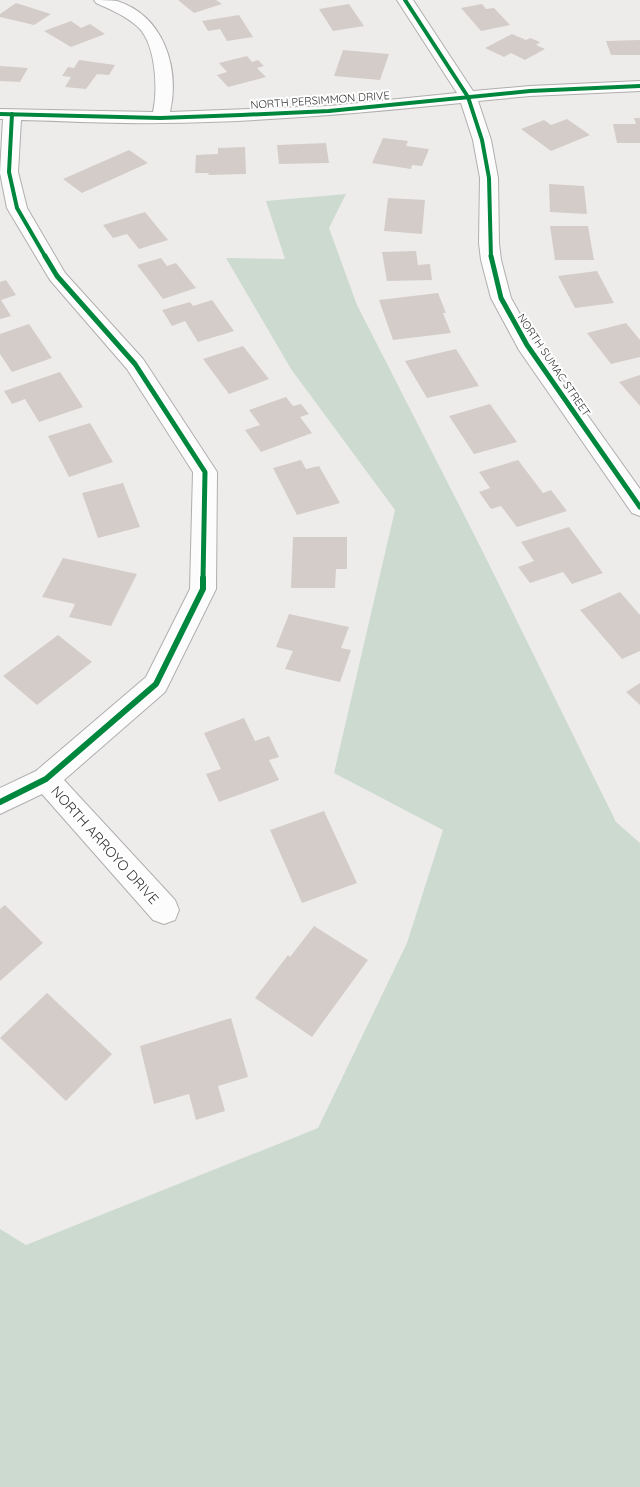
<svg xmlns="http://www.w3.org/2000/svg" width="640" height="1487" font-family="Quicksand,sans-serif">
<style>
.green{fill:#ccdad0}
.building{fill:#d4ccc8}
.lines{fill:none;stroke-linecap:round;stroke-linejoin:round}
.minor-casing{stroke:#b0aeae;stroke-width:2}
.minor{fill:#fcfcfc;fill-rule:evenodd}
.cycleway-far2-casing{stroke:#fff;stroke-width:5.5}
.cycleway-far1-casing{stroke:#fff;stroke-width:8}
.cycleway-casing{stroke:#fff;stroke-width:9}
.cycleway-far2{stroke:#00873e;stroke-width:4}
.cycleway-far1{stroke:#00873e;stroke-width:5}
.cycleway{stroke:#00873e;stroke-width:6}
.labels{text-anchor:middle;stroke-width:4;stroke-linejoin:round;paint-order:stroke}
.far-street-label{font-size:11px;fill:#323130;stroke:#fff}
.street-label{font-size:14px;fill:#323130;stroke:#fff}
</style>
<rect width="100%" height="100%" fill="#eeeceb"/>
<path class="green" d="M346,194l-17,34 28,77 124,243 135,274 24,21v644h-640v-258l26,16 292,-117 89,-185 36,-113 -109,-57 61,-263 -104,-141 -65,-111 59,1 -19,-58z"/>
<path class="building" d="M178,0h38l6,4 -28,9z
M16,3l35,11 -17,11 -34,-8v-3z
M349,4l15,22 -31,5 -14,-22z
M482,4l4,5 8,-1 16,17 -29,6 -20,-23z
M239,15l14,22 -26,4 -7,-12 -12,2 -6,-10z
M71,21l10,7 9,-4 15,10 -34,13 -27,-16z
M512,34l14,6 4,-2 10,4 -4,3 9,4 -20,11 -14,-7 -7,4 -19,-9z
M640,40v15h-29l-5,-14z
M343,50l46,4 -9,26 -46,-4z
M247,56l5,6 6,-2 6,6 -7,2 9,9 -38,10 -11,-12 10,-3 -8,-9z
M79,60l36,5 -6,10 -12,-1 -11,15 -21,-2 6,-10 -9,-1 6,-9 6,1z
M0,66l28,2 -8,14 -20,-1z
M634,118h6v25h-23l-4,-19h23z
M567,119l23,16 -39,16 -30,-22 23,-9 7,5z
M383,138l25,3 -2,5 23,3 -7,17 -10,-1 -1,4 -39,-6z
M326,143l3,20 -50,1 -2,-19z
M245,147l1,27 -38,1 1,-2h-14l1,-18 22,-1v-6z
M129,150l19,13 -66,30 -19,-14z
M549,184l35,2 3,28 -37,-2z
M388,198l37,2 -3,34 -38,-3z
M145,212l23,28 -29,9 -12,-15 -14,4 -10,-13z
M550,226h38l6,34h-39z
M416,251l2,14 12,-1 2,16 -45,1 -5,-29z
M161,258l6,8 9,-3 20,25 -33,11 -26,-34z
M597,271l17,32 -39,5 -17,-32z
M6,280l10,15 -15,5 10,16 -11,3v-37z
M438,293l8,20h-3l8,20 -58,7 -14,-40z
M212,300l22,31 -36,11 -13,-21 -13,5 -10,-16 28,-8 3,4z
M626,323l14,17v17l-29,7 -24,-31z
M29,324l23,34 -40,14 -12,-18v-20z
M243,346l26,33 -40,15 -26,-35z
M456,349l23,37 -52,12 -22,-37z
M60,372l23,35 -44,15 -14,-23 -13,5 -8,-13z
M640,375v31l-21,-24z
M286,397l7,9 8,-2 8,10 -9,3 12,16 -51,19 -16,-22 15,-5 -11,-15z
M490,404l27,38 -43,12 -25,-38z
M90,423l23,39 -44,15 -21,-41z
M301,460l5,9 13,-3 21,37 -43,12 -24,-47z
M518,460l25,33 8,-3 16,21 -50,16 -16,-21 -10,3 -12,-17 11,-4 -11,-16z
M123,483l17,44 -42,11 -16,-45z
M569,527l34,46 -31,11 -9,-12 -33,11 -12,-16 16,-6 -13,-19z
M293,537h54v32h-11l-1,19h-44z
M63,558l74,16 -26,52 -42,-9 6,-13 -33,-7z
M620,592l20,23v36l-18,8 -42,-49z
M289,614l60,13 -8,21 10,2 -11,32 -55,-13 8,-18 -17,-4z
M58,635l34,27 -55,43 -34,-29z
M640,683v22l-14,-13z
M244,718l11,23 14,-5 10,21 -10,3 10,20 -60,22 -13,-28 15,-5 -17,-36z
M324,811l33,72 -55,20 -32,-73z
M5,905l38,38 -43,38v-72z
M314,926l54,34 -56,77 -57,-39 33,-43 2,2z
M47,993l65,61 -46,47 -66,-63z
M231,1018l17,59 -30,9 7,25 -29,9 -7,-26 -35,10 -14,-58z"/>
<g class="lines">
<g class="minor-casing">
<path id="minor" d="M94,0c7,0 16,0 23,1 47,15 63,67 53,111l159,-6 128,-13 -60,-93h16l60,91 57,-5 110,-5v10l-110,5 -52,5 13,39 7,38 1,65 2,17 10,38 25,45 104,146v27l-8,-3 -113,-163 -28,-52 -10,-38 -2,-17 1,-65 -7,-38 -12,-37c-100,10 -199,19 -300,20 -46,1 -94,-2 -140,-3l-3,52 9,36 38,65 78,86 74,113 -1,117 -47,95 -4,8 -101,88 111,120 4,10 -4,10 -11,4 -11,-4 -111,-126 -42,20v-26l36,-17 110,-94 44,-88 3,-117 -66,-103 -77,-89 -43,-72 -7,-35 3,-54h-3v-10l153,3c5,-22 3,-65 -13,-83 -12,-12 -28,-19 -44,-26z"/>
</g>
<use href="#minor" class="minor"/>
<g class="cycleway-far2-casing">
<path id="cycleway-far2" d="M405,0l63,97 14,43 7,38 2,80
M0,114l160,4 81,-3 88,-4 201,-20 110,-5
M12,114l-3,58 8,36 29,50"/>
</g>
<g class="cycleway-far1-casing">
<path id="cycleway-far1" d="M45,256l12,20 78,88 70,108 -2,108
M491,256l10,42 26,47 113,162"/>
</g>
<g class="cycleway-casing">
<path id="cycleway" d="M0,802l46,-23 110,-95 47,-95v-11"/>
</g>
<use href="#cycleway-far2" class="cycleway-far2"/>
<use href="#cycleway-far1" class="cycleway-far1"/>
<use href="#cycleway" class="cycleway"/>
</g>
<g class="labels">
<g class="far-street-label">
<text transform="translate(320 100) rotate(-4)" y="4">NORTH PERSIMMON DRIVE</text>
<text transform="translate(554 365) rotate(56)" y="4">NORTH SUMAC STREET</text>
</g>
<g class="street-label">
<text transform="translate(105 845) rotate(48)" y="5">NORTH ARROYO DRIVE</text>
</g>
</g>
</svg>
